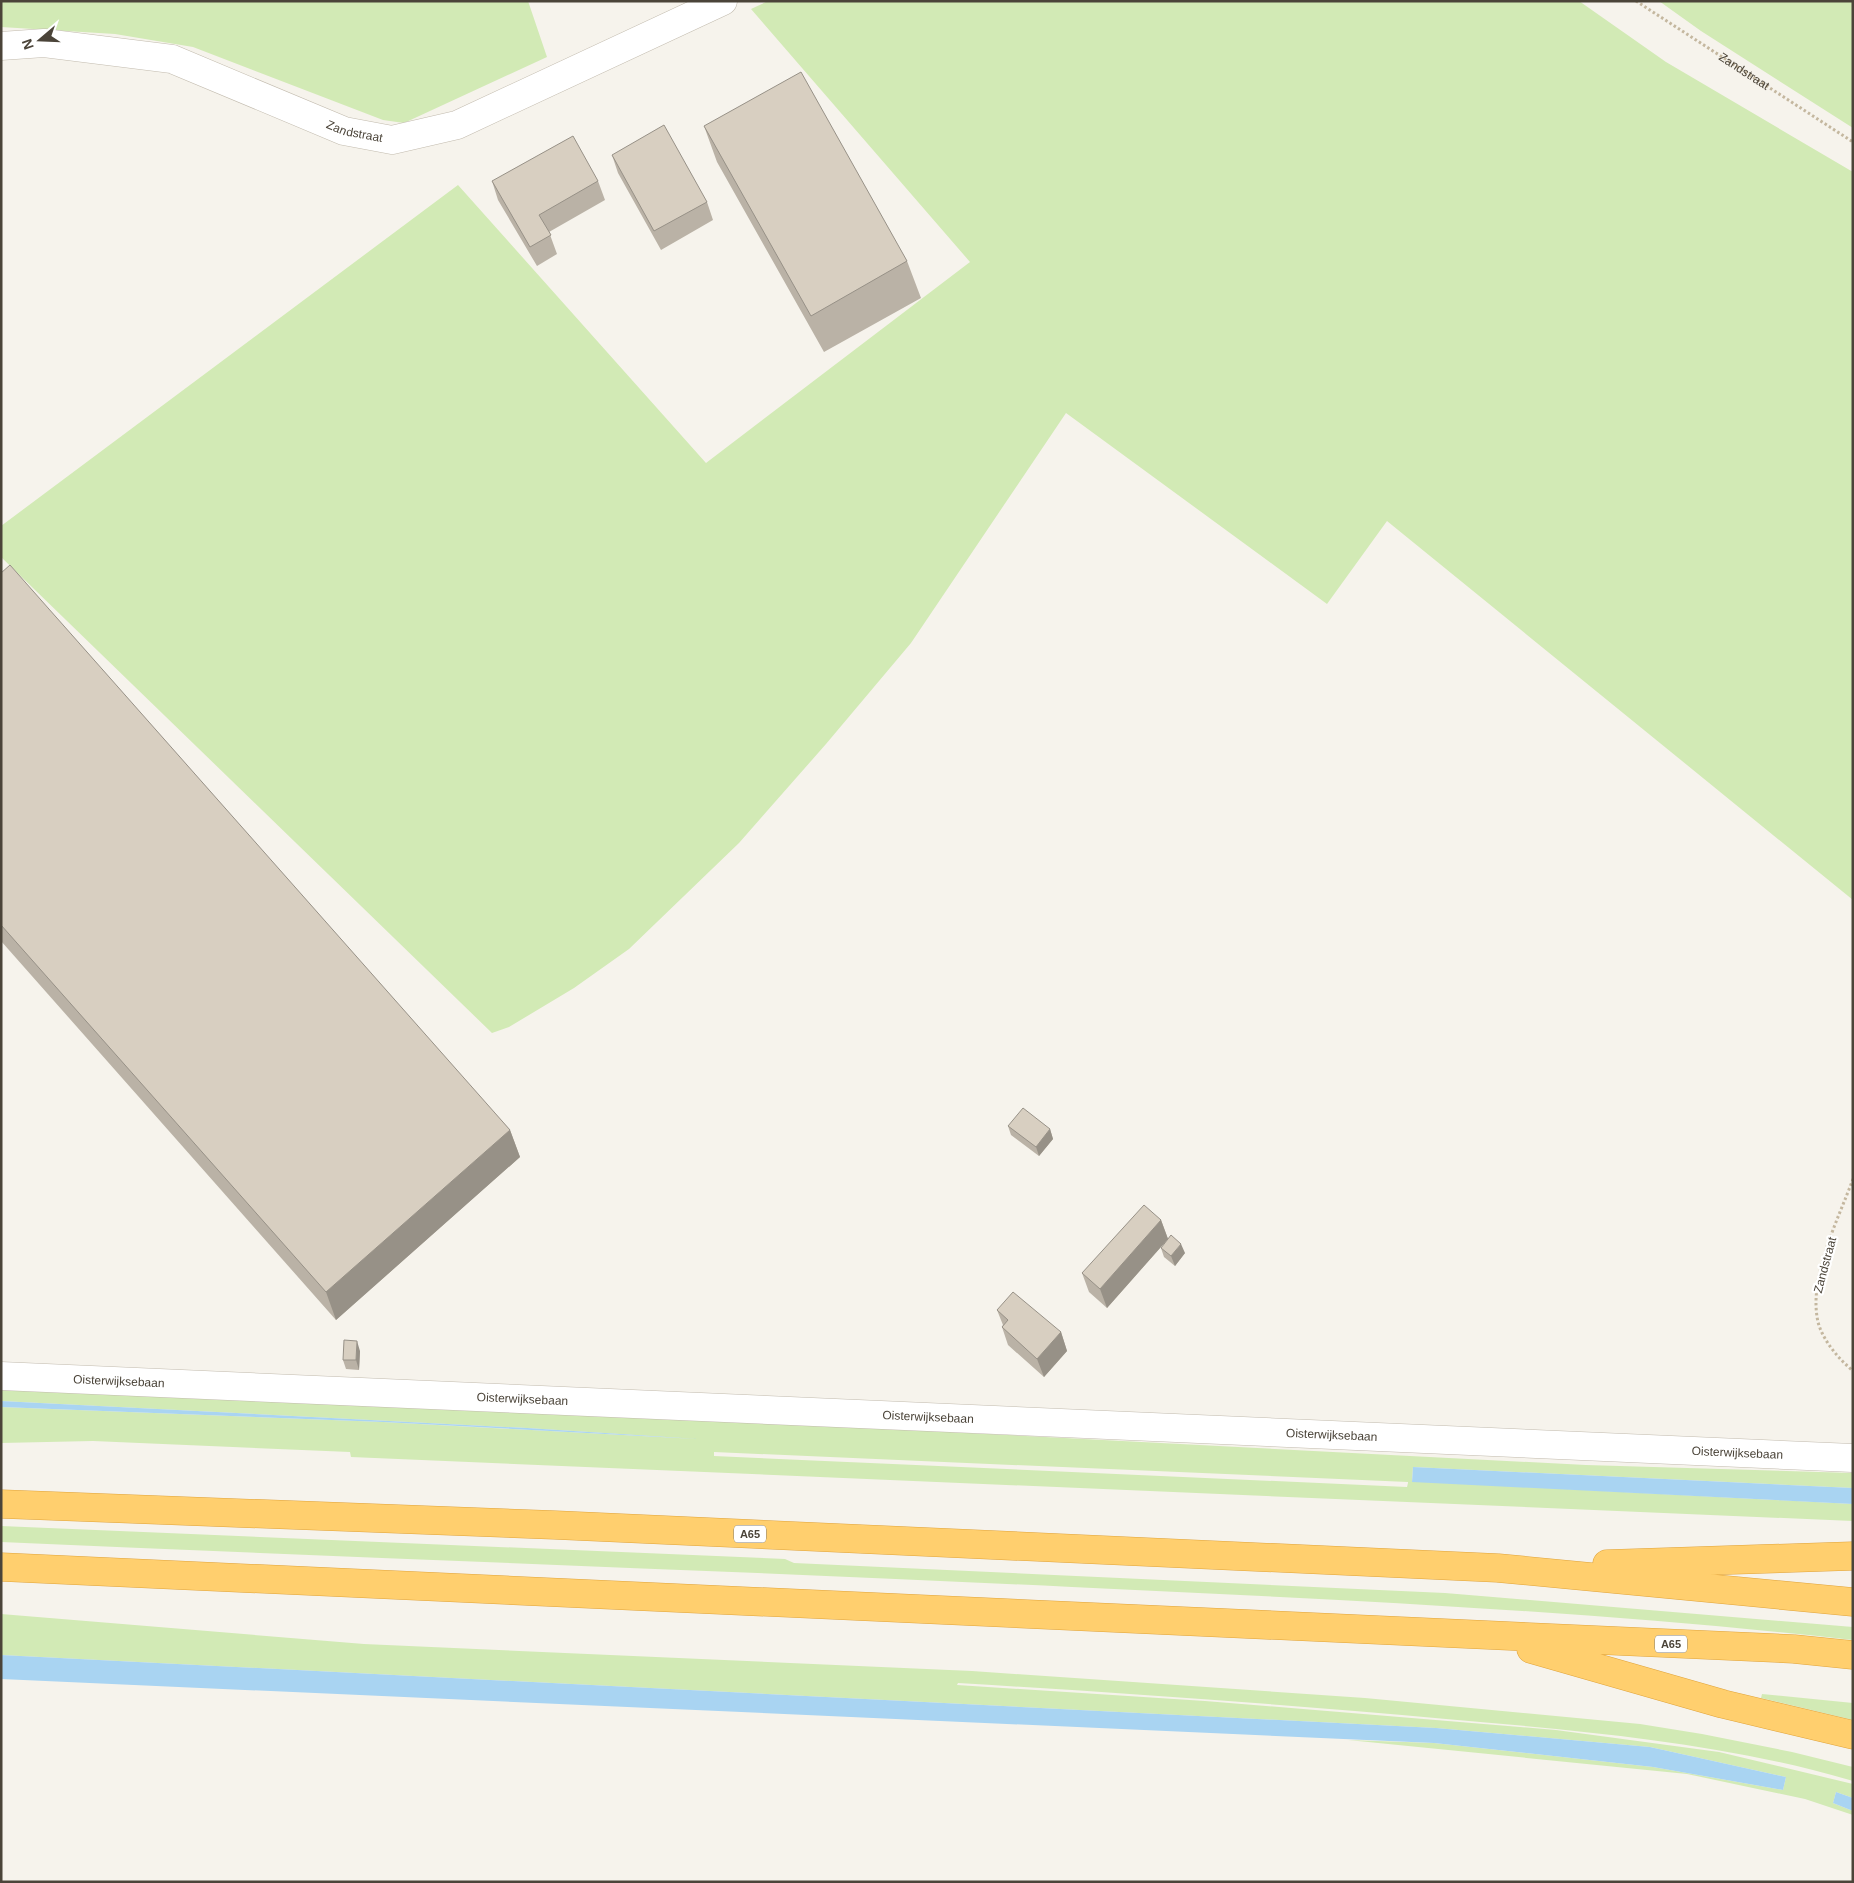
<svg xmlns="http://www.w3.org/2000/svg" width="1854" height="1883" font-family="Arial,sans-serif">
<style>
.green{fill:#d2eab5;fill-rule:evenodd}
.water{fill:#a9d4f2}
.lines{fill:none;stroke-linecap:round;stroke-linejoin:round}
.street-casing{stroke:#c2bbae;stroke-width:29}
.highway-casing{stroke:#e0a43c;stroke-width:29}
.path{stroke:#c4b79f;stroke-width:3;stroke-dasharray:2.5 2.5;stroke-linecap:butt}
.street{stroke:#fff;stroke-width:28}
.highway{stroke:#ffcf6e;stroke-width:28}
.wall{fill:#bab2a6}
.shaded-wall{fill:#979187}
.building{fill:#d8cfc1;stroke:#979187}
.labels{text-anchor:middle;stroke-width:4.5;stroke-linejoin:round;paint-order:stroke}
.shield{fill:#fff;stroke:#817c74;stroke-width:1}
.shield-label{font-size:11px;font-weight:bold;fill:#4b4439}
.street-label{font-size:12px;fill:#4b4439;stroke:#fff}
</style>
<rect width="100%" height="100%" fill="#f6f3ec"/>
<path class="green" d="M1,1h527l19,56 -143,66 -21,-3 -190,-73 -78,-13 -114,-7z
M768,1h811l87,61 187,110v728l-466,-379 -60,83 -261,-191 -155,230 -85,101 -87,99 -110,106 -55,39 -65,39 -17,6 -491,-476v-31l457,-341 248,278 264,-201 -219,-253z
M1659,1h194v127l-152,-97z
M1,1383l1585,82 267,8v15l-440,-21 -1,14 441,23v17l-1502,-64 -1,-5 -257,-11 -92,2v-36l382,15 314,17 -170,-11 -526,-27zM714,1452l694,30v1l-1,4 -693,-31z
M1,1526l784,33 9,4 651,30 408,34v13c-260,-29 -520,-41 -781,-53 -357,-17 -714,-29 -1071,-45z
M1,1614l363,30 608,27 393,27 275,26 62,10 90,18 61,15v14c-133,-39 -270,-50 -407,-62 -163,-15 -325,-26 -488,-36l-1,2 248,16 351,29 163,22 134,32v14l-17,-6 -3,11 20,8v4l-48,-16 -118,-25 -339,-34 86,3 219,24 130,23 3,-13 -136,-30 -214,-19 -1435,-73z
M1762,1694l91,9v17l-92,-22z"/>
<path class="water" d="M1,1401l526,27 171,11 -315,-17 -382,-15z
M1413,1467l440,21v16l-441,-22z
M1,1655l1435,73 214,19 136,30 -3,13 -130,-23 -219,-24 -1433,-64z
M1836,1792l17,6v13l-20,-8z"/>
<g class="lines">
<g class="street-casing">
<g id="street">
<path id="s2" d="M1,46l43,-3 128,16 172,72 48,9 65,-15 266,-124"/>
<path id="s3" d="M1,1376l1852,82"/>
</g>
</g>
<g class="highway-casing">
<path id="highway" d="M1,1504l554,21 943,43 355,34
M1607,1564l246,-8
M1,1567l1793,82 59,6
M1531,1649l192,55 130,31"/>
</g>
<g class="path">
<path id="s1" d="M1636,1l217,141"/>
<path d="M1853,1179c-15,41 -45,99 -35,143 5,19 21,37 35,49"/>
</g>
<use href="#street" class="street"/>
<use href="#highway" class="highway"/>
</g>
<path class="wall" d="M704,126l203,135 14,37 -97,54 -107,-190z
M612,155l95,47 6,18 -52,30 -43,-77z
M492,181h106l7,19 -56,32 8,22 -20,12 -39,-66z
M1,573l509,557 10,27 -184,163 -335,-379z
M1008,1126l42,3 3,10 -14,17 -28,-21z
M1161,1220l7,19 -61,69 -18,-16 -7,-19z
M1161,1248l24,5 -10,13 -11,-9z
M997,1310l64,22 6,19 -23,26 -36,-32 -6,-18 1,-2z
M360,1351l-1,19 -13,-1 -3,-9z"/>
<path class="shaded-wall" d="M1050,1129l3,10 -14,17 -3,-9z
M510,1130l10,27 -184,163 -10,-28z
M1161,1220l7,19 -61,69 -7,-19z
M1181,1244l4,9 -10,13 -4,-10z
M1061,1332l6,19 -23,26 -7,-18z
M357,1341l3,10 -1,19 -3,-10z"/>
<path class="building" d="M801,72l106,189 -96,55 -107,-190z
M664,125l43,77 -53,29 -42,-76z
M573,136l25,45 -59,34 12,20 -21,12 -38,-66z
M10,565l500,565 -184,162 -325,-367v-352z
M1023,1108l27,21 -14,18 -28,-21z
M1144,1205l17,15 -61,69 -18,-16z
M1171,1235l10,9 -10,12 -10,-8z
M1013,1292l48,40 -24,27 -35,-32 6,-7 -11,-10z
M344,1340l13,1 -1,19h-13z"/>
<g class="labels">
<g class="shield">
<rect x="734" y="1525.5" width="32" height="17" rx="4"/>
<rect x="1655" y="1635.5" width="32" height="17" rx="4"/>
</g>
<g class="shield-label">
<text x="750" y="1538">A65</text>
<text x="1671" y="1648">A65</text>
</g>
<g class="street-label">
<text dy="4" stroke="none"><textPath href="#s1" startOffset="129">Zandstraat</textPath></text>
<text dy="4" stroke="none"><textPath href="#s2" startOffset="369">Zandstraat</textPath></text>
<text transform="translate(1825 1265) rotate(-75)" y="4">Zandstraat</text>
<text dy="4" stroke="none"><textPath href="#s3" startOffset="118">Oisterwijksebaan</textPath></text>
<text dy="4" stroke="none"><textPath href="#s3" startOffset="522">Oisterwijksebaan</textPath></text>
<text dy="4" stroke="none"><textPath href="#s3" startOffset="928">Oisterwijksebaan</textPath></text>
<text dy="4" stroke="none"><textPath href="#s3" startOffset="1332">Oisterwijksebaan</textPath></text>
<text dy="4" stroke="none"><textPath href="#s3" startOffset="1738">Oisterwijksebaan</textPath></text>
</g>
</g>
<rect width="1854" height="1883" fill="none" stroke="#4b4439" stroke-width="5"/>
<g transform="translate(40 40) rotate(251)" stroke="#ffffff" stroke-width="4" paint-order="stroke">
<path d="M0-4L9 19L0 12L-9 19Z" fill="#4b4439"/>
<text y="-8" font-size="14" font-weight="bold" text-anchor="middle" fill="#4b4439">N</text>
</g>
</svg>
